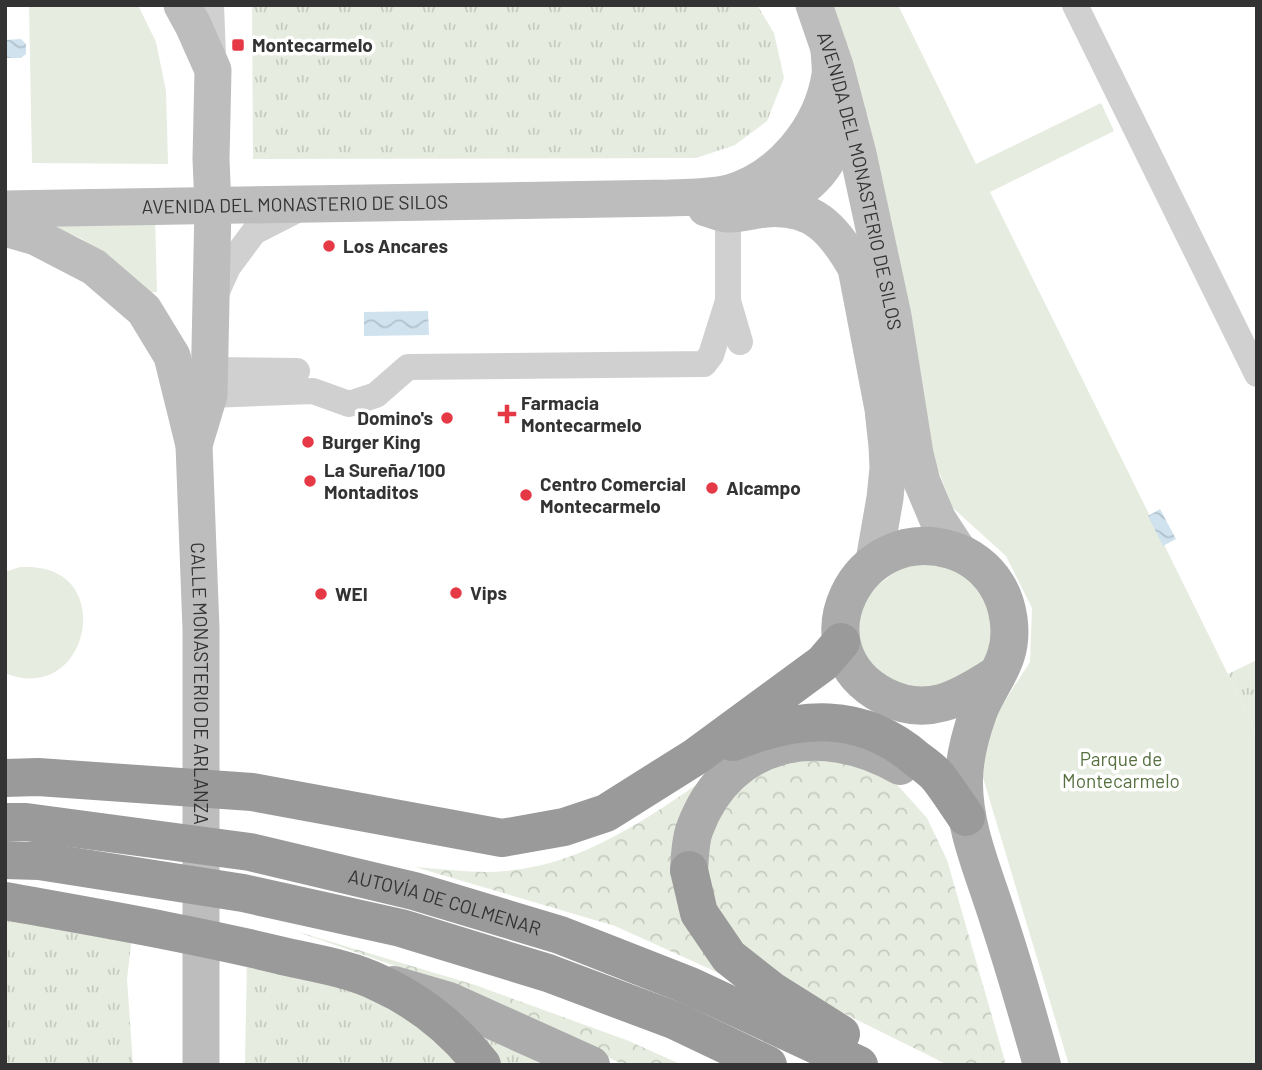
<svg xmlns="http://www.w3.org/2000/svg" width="1262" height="1070" font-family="Barlow,sans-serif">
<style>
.grass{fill:url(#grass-tufts)}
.forest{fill:url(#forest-crowns)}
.green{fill:#e6ecdf}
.water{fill:url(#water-waves)}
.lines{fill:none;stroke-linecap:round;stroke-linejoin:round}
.street{stroke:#d0d0d0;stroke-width:26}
.secondary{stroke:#bdbdbd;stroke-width:37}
.primary{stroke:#ababab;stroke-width:38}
.highway{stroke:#9a9a9a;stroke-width:38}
.poi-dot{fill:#e63946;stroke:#fff;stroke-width:2.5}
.labels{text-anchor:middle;stroke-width:7;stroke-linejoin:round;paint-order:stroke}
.poi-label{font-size:19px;font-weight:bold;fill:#333;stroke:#fff;text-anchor:start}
.street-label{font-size:19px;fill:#333;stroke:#fff}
.park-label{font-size:19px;fill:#56703f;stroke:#fff}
</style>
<defs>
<pattern id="grass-tufts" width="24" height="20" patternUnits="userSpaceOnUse" patternTransform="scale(1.75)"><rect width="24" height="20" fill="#e6ecdf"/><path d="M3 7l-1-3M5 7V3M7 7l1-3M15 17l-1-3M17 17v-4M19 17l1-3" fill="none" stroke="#c6cbc0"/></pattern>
<pattern id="forest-crowns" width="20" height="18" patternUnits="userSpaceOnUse" patternTransform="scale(1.75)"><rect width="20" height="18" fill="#e6ecdf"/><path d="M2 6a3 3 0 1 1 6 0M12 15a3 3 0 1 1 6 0" fill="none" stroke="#c6cbc0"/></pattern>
<pattern id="water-waves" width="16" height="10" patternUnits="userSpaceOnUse" patternTransform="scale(1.75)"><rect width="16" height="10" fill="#cfe2ee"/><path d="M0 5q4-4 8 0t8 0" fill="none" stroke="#b2c2cd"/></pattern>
</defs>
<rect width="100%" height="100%" fill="#fff"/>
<path class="grass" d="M252,5h505l17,28 10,45 -17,43 -32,24 -39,13 -443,1z
M1257,660v73l-29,-59z
M5,913l127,24 -5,42 6,86h-128z
M247,958l191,57 106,50h-299z"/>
<path class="forest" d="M798,756l53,3 42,21 34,38 20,42 59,205h-58l-133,-66 -74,-50 -27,-43 -9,-43 9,-43 34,-43z
M727,764l-49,75 65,145 -128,-58 -200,-59c29,2 62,7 91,4 84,-7 154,-62 221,-107z
M295,931l180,54 154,56 53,24h-58l-143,-69z"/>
<path class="green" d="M29,5h109l18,37 10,49 2,73 -136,-1z
M822,5h76l78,159 125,-61 13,28 -124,61 267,541v332h-188l-88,-294 16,-58 33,-51 2,-54 -26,-52 -53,-48 -22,-56z
M155,215l2,77 -12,1 -40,-38 -23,-16 -31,-14z
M904,565c14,0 32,-2 44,1 52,15 59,101 9,122 -9,4 -52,0 -65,-1l-29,-33 -5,-21 2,-22 10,-20z
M20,567c13,0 26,0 38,7 51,27 20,129 -53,99v-101z"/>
<path class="water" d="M21,39l5,5v10l-5,4h-16v-18z
M428,311l1,24 -65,1v-24z
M1160,509l16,30 -13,7 -15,-30z"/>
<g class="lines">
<path class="street" d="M211,5l2,51
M1075,5l182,369
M728,214v87l12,41
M215,296l13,-29 26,-35 49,-25
M210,370l87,1
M209,395l104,-4 36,13 27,-9 32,-28 296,-3 7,-9 17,-54"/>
<g class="secondary">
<path id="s1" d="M182,5l11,20 20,45 -2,89 2,47 -4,189 -15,50 7,184v436"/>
<path id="s2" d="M814,5l21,61 23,88 35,162 22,138 7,28 16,38 21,32"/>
<path d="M706,208c7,2 14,5 21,6 13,1 26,-4 39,-5 47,-4 68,20 90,59l27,141 4,37 1,22 -3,30 -11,63"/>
<path id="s3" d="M5,209l664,-11c20,-1 40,0 60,-5 51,-14 93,-65 101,-118 1,-8 -1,-18 -1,-27"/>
<path d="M764,209c50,-21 66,-44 84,-94"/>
<path d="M5,228l31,9 58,30 50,43 28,46 22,89"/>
</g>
<path class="primary" d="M996,675c-37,24 -69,43 -112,21 -90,-47 -27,-174 67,-146 18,5 35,18 45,34 13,20 17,49 10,71 -6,20 -21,38 -28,58 -7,20 -14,45 -14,67 -1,47 20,93 34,138 16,48 30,97 44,147
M689,870c1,-13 1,-30 6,-42 34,-91 127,-107 205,-62
M394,985l55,16 142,64"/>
<g class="highway">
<path d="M733,742c66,-26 128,-32 185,18 7,5 15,11 20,17 10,13 19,27 28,40"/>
<path d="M5,778l33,-1 214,15 250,46 62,-11 42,-14 89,-56 128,-94 18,-21"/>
<path id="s4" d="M5,822h21l224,30 164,39 146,44 130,51 169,79"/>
<path d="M5,860l34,1 204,32 158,35 147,45 128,48 92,44"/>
<path d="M689,870l10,43 30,44 42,33 70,44"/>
<path d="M5,901c94,17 189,33 282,56 31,7 64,12 92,26 42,19 75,46 103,82"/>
</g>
</g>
<g class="poi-dot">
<rect x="231" y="38" width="14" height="14" rx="3.5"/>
<circle cx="329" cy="246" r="7"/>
<path d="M503.5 403.5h7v7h7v7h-7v7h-7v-7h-7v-7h7z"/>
<circle cx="447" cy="418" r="7"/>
<circle cx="308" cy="442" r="7"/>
<circle cx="310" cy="481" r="7"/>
<circle cx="712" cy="488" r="7"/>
<circle cx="526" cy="495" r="7"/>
<circle cx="456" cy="593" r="7"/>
<circle cx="321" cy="594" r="7"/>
</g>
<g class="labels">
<g class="poi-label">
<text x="252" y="52">Montecarmelo</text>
<text x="343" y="253">Los Ancares</text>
<text x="521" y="410">Farmacia<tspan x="521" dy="22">Montecarmelo</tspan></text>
<text x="433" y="425" text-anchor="end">Domino's</text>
<text x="322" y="449">Burger King</text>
<text x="324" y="477">La Sureña/100<tspan x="324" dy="22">Montaditos</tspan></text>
<text x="540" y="491">Centro Comercial<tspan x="540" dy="22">Montecarmelo</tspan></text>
<text x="726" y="495">Alcampo</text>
<text x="470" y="600">Vips</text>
<text x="335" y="601">WEI</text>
</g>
<g class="street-label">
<text dy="7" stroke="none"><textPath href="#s3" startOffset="290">AVENIDA DEL MONASTERIO DE SILOS</textPath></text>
<text dy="7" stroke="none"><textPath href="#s2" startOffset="182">AVENIDA DEL MONASTERIO DE SILOS</textPath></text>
<text dy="7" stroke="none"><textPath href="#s1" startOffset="688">CALLE MONASTERIO DE ARLANZA</textPath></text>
<text dy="7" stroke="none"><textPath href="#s4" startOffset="448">AUTOVÍA DE COLMENAR</textPath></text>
</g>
<g class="park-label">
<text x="1121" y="766">Parque de<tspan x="1121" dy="22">Montecarmelo</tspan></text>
</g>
</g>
<rect width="1262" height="1070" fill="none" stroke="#333333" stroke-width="14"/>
</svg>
